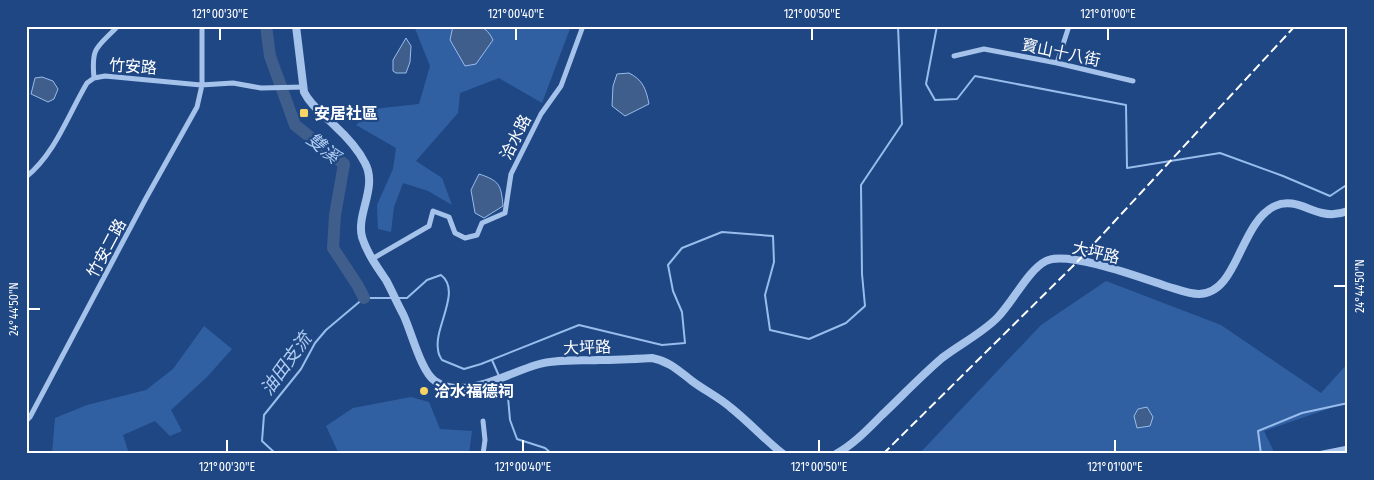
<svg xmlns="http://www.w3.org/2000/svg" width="1374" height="480" font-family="'Fira Sans Condensed','Noto Sans TC',sans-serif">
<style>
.green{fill:#3160a2}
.water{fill:#405e8b;stroke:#98bcec}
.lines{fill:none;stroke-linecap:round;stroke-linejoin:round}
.stream{stroke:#98bcec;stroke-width:2}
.river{stroke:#405e8b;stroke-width:12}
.minor{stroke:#a5c2ea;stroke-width:5}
.tertiary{stroke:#a5c2ea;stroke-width:8}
.rail{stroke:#fff;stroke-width:2;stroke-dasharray:9 4;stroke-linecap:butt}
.ticks{fill:none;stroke:#fff;stroke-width:2}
.poi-dot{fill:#f9d364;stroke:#1e4784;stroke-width:2}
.labels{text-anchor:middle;stroke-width:4.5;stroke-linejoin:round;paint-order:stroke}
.street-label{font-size:16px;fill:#fff;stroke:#1e4784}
.poi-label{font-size:16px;font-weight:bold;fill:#fff;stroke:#1e4784;text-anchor:start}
.water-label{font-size:18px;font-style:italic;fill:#b0ccf2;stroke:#1e4784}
.neatline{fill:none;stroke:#fff;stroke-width:2}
.ticks-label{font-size:12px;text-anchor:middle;fill:#fff}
</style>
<rect width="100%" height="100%" fill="#1e4784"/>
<path class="green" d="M414,26h157l-29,77 -43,-25 -39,15 -2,20 -42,48 26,17 10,27 -24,-14 -25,-8 -9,24 -3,25 -13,-3 -1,-24 16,-36 3,-21 -40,-23 17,-16 46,-5 11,-38z
M1106,281l115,44 100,68 27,-30v38l-6,3 -78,27 11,23h-356l122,-129z
M204,326l28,23 -25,28 -36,33 11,21 -12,5 -15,-15 -32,14 6,19h-77l3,-36 32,-13 59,-15 27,-21z
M411,397l18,5 11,27 32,2 -3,23h-130l-13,-28 27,-18z"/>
<path class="water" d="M453,26c19,0 31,-5 40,14l-17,24 -11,2 -15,-26z
M406,38l5,8 -1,16 -4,11h-10l-3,-2v-11z
M629,73c14,7 17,16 20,31l-24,12 -13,-10 1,-20 4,-12z
M42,77l11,4 5,8 -4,10 -6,3 -17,-8 4,-16z
M479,174c21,7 22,11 24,32l-19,12 -9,-5 -4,-23z
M1147,407l6,10 -3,9 -13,2 -3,-12 4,-7z"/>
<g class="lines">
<path class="stream" d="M937,26l-11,58 9,16 22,-1 18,-23 151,29 1,63 93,-15 63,23 47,20 18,-12
M399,298h8l20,-18 14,-5c21,16 -7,52 -3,74 0,4 2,8 4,11l22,9 17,-5 98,-39 83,20 23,-2 -3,-31 -9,-21 -5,-26 14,-17 40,-16 51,4 1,26 -9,33 5,35 39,9 37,-16 19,-17 -3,-32 -1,-89 41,-61 -4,-98
M492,360l7,16
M501,380l7,17 2,23 7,19 28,9 7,6
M276,454l-14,-13 2,-26 37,-46 14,-26 11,-13 38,-32h27
M1261,454l-3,-23 44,-18 46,-10"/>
<path class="river" d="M266,26l4,30 25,69 49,39 -9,51 -2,33 25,38 6,12"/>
<path class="minor" d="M954,56l30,-7 73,14 76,18
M1057,63l12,-37
M94,78c-3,-32 3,-30 24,-52
M26,177c29,-23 42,-62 61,-94l7,-5 11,-2 96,9 32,-2 28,5 43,-1
M372,259l57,-33 4,-15 16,6 6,16 10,5 12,-3 5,-12 23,-10 6,-39 30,-60 20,-28 22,-60
M26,421l4,-4 115,-217 52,-93 5,-22v-59
M483,454l2,-14 -2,-19
M1318,454l30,-6"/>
<path class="tertiary" d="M296,26l8,66c7,14 19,22 30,33 12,11 24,24 31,38 13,24 -9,51 -3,74 5,16 15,30 24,43 6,11 11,23 17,34 8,16 18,58 32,67 28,20 73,-8 101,-16 20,-6 42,-4 63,-5 18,0 36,-1 53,-2 17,3 27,13 40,23 12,9 26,16 38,26 19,15 34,32 53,47
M836,454c18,-10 32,-25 46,-39 20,-19 39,-39 60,-57 18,-14 39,-24 55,-40 16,-16 31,-48 49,-57 21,-11 96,17 120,25 11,3 22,8 33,8 39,0 40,-71 76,-88 16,-8 31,3 47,7 8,2 18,1 26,-2"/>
<path class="rail" d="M883,454l194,-192 218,-236"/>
</g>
<path class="ticks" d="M220,28v12M516,28v12M812,28v12M1108,28v12M1334,286h12M28,309h12M227,440v12M523,440v12M819,440v12M1115,440v12"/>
<g class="poi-dot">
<rect x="299" y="108" width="10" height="10" rx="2.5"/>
<circle cx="424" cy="391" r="5"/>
</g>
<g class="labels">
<g class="street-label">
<text transform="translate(1061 52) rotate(12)" y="6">寶山十八街</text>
<text transform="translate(133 66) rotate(4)" y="6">竹安路</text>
<text transform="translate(515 137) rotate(-63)" y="6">洽水路</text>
<text transform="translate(106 248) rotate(-62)" y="6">竹安二路</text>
<text transform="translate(1096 252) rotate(13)" y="6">大坪路</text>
<text transform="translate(587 347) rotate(-2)" y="6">大坪路</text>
</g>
<g class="poi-label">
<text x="314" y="119">安居社區</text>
<text x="434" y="397">洽水福德祠</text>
</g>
<g class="water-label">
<text transform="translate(323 148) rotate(39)" y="6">雙溪</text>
<text transform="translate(286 364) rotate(-54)" y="6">油田支流</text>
</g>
</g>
<rect width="1374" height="480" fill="none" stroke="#1e4784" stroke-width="55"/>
<rect x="28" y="28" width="1318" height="424" class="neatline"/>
<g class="ticks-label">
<text x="220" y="18">121°00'30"E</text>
<text x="516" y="18">121°00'40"E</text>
<text x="812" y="18">121°00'50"E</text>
<text x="1108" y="18">121°01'00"E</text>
<text transform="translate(1360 286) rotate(-90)" y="4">24°44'50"N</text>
<text transform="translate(14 309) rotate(-90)" y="4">24°44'50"N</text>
<text x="227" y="471">121°00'30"E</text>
<text x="523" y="471">121°00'40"E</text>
<text x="819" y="471">121°00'50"E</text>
<text x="1115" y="471">121°01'00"E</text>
</g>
</svg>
